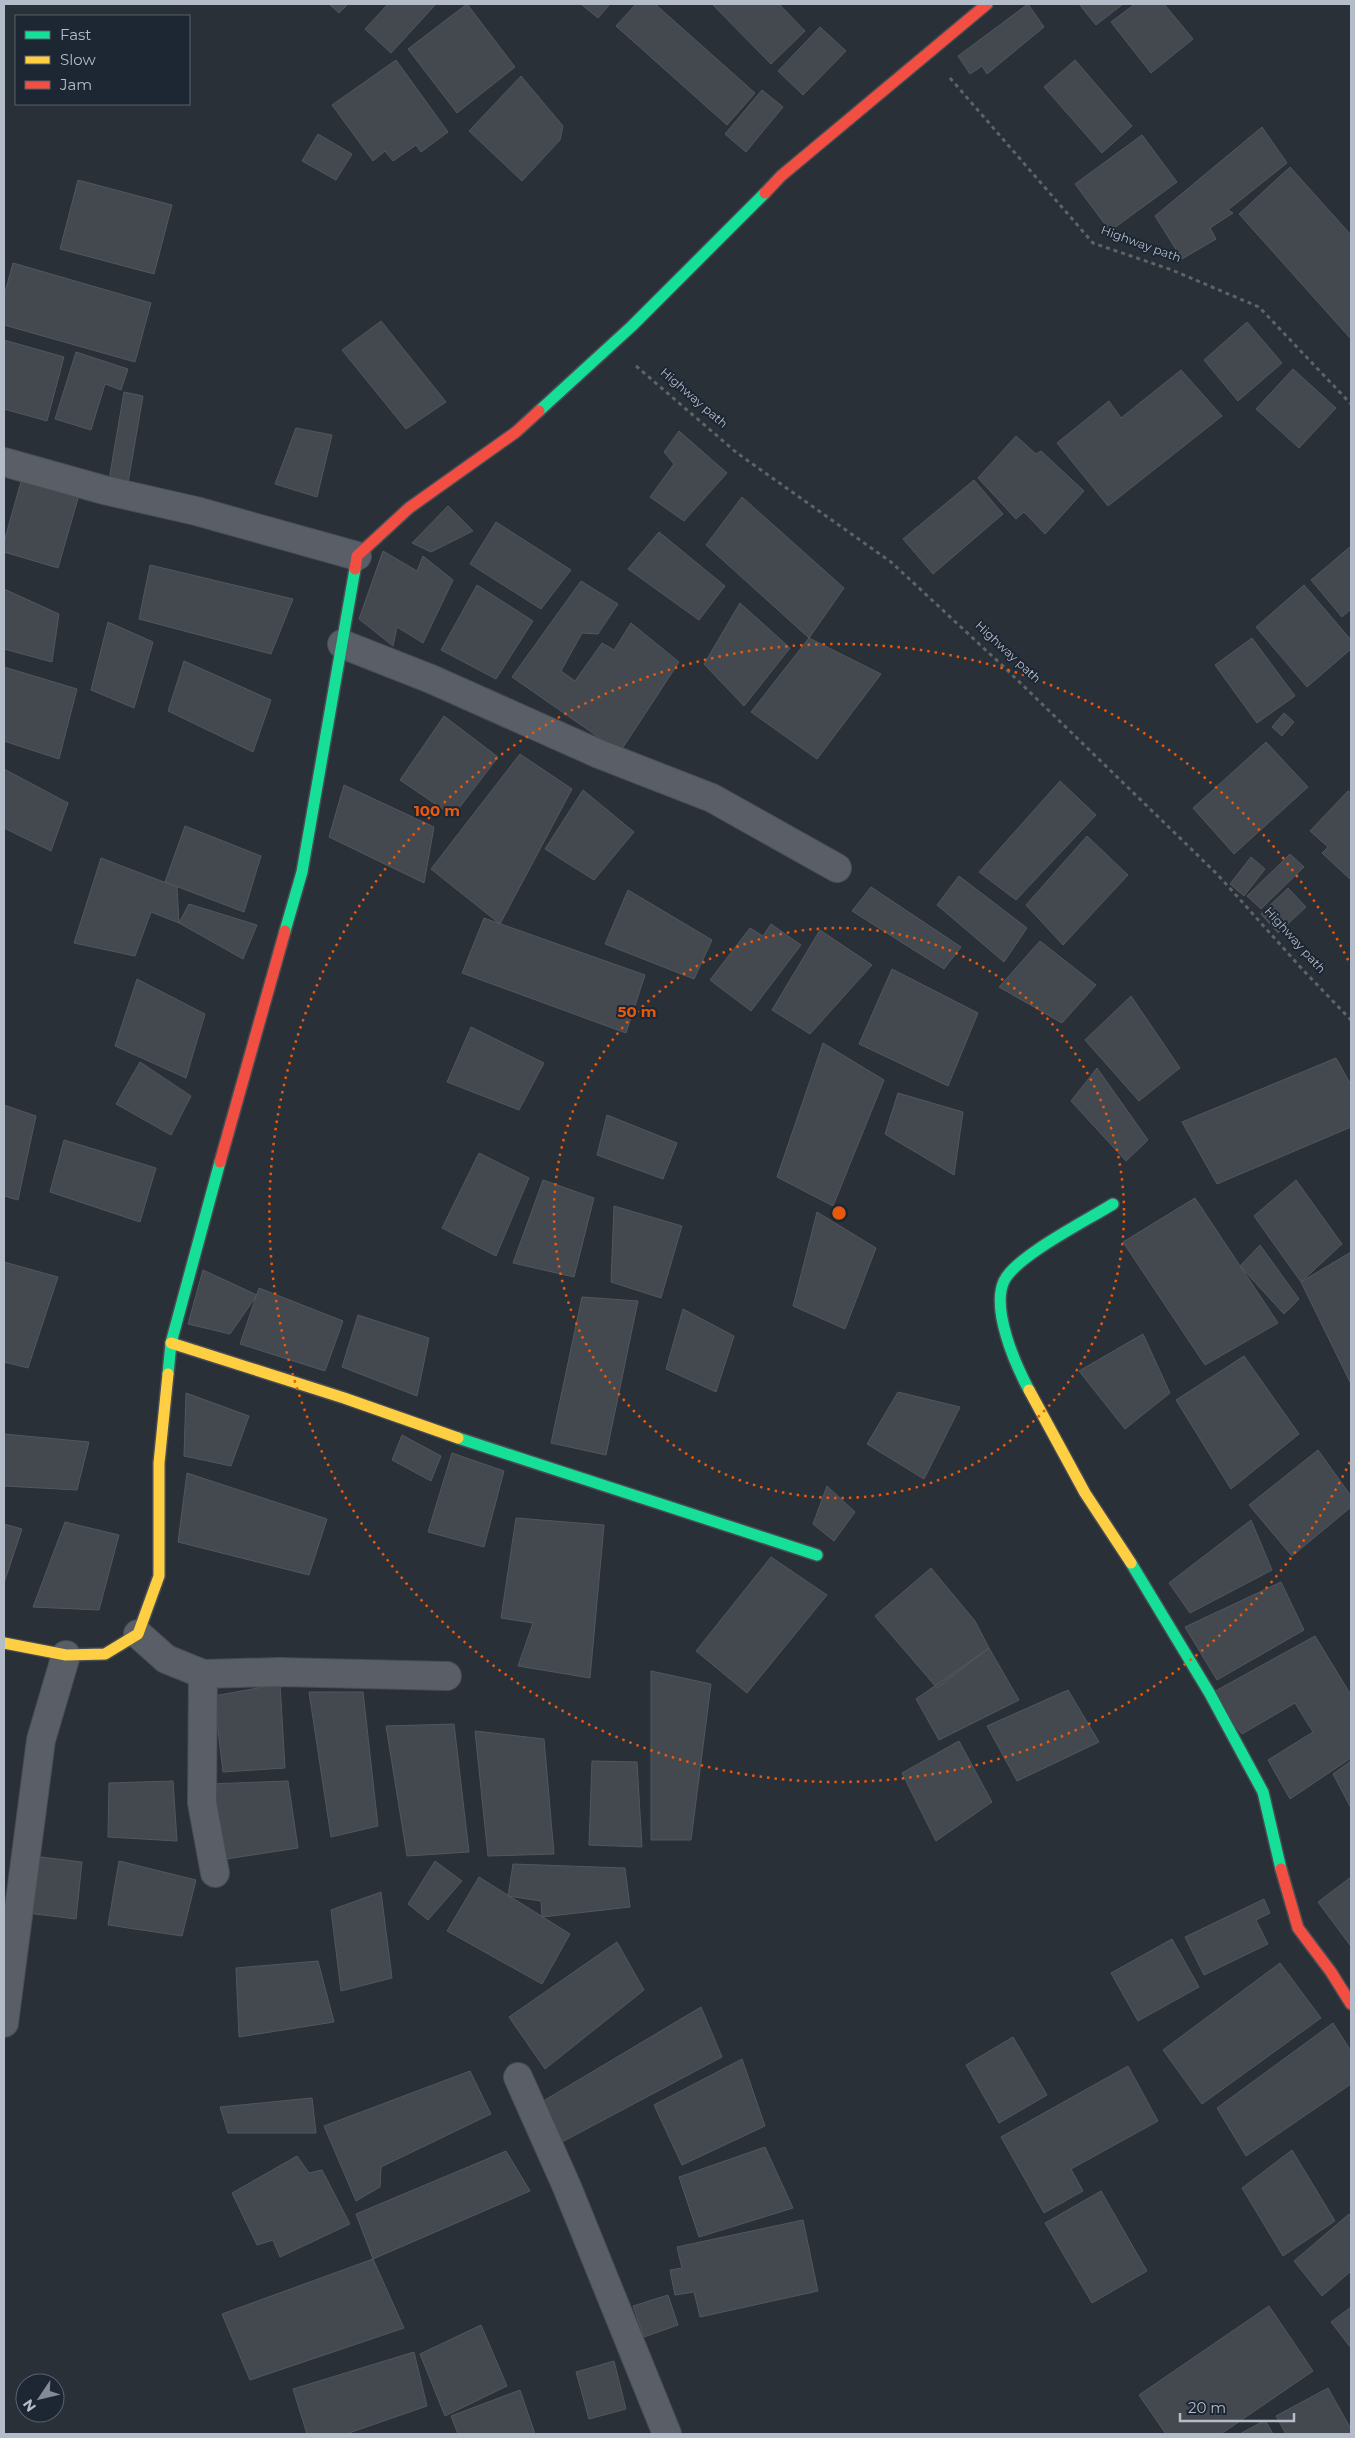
<svg xmlns="http://www.w3.org/2000/svg" width="1355" height="2438" font-family="Montserrat,sans-serif">
<style>
.building{fill:#444950;stroke:#52575f}
.lines{fill:none;stroke-linecap:round;stroke-linejoin:round}
.street-casing{stroke:#484c53;stroke-width:30}
.fast-casing{stroke:#484c53;stroke-width:14}
.slow-casing{stroke:#484c53;stroke-width:14}
.jam-casing{stroke:#484c53;stroke-width:14}
.path{stroke:#5d636a;stroke-width:3;stroke-dasharray:4 4;stroke-linecap:butt}
.street{stroke:#5a5e66;stroke-width:28}
.fast{stroke:#16e098;stroke-width:11}
.slow{stroke:#ffcf43;stroke-width:11}
.jam{stroke:#f24e42;stroke-width:11}
.ring{fill:none;stroke:#e8590c;stroke-width:2.5;stroke-dasharray:2.5 5}
.labels{text-anchor:middle;stroke-width:4;stroke-linejoin:round;paint-order:stroke}
.street-label{font-size:12px;fill:#b4bcc9;stroke:#1d2633}
.centre{fill:#e8590c;stroke:#1d2633;stroke-width:2.5}
.ring-label{font-size:15px;text-anchor:middle;font-weight:bold;fill:#e8590c;stroke:#1d2633;stroke-width:4;stroke-linejoin:round;paint-order:stroke}
</style>
<rect width="100%" height="100%" fill="#2a3038"/>
<path class="building" d="M329,4h19l-9,9z
M388,4h48l-45,49 -26,-24z
M467,4l48,63 -58,46 -49,-64z
M581,4h29l-12,14z
M636,4h19l100,89 -28,32 -111,-99z
M712,4h67l26,27 -34,33z
M1028,4l16,23 -57,47 -5,-8 -12,8 -12,-18z
M1079,4h44l-27,21z
M1135,4h29l29,35 -42,34 -40,-51z
M820,27l26,24 -43,44 -25,-24z
M396,60l52,72 -27,20 -5,-7 -23,16 -8,-10 -12,10 -41,-56z
M1075,60l57,66 -30,27 -58,-66z
M521,76l42,50 -3,14 -38,41 -53,-50z
M762,90l21,17 -37,45 -21,-18z
M1262,127l25,36 -59,47 5,3 -23,15 6,11 -34,20 -27,-43z
M318,134l34,20 -16,26 -34,-19z
M1142,135l35,47 -67,49 -35,-47z
M1290,167l61,68v104l-112,-125z
M78,180l94,25 -18,69 -94,-25z
M13,263l138,40 -16,59 -131,-37v-29z
M381,321l65,81 -40,27 -64,-79z
M1247,322l35,41 -44,38 -34,-41z
M4,340l60,17 -17,64 -43,-12z
M76,352l52,17 -7,21 -16,-6 -14,46 -36,-11z
M1293,369l43,39 -37,40 -43,-39z
M1181,370l41,46 -114,90 -51,-63 52,-42 12,17z
M124,392l19,4 -15,87 -19,-3z
M296,428l36,7 -15,62 -42,-13z
M679,431l48,42 -43,48 -34,-24 24,-33 -10,-12z
M1016,436l20,18 5,-3 43,40 -39,43 -21,-22 -8,7 -38,-41z
M22,478l57,17 -21,73 -54,-16v-10z
M974,480l29,34 -70,60 -30,-35z
M742,497l102,91 -35,50 -103,-93z
M448,506l25,25 -42,21 -19,-9z
M496,522l75,48 -30,39 -71,-45z
M659,532l66,54 -26,34 -71,-51z
M1351,546v63l-9,8 -31,-37z
M383,551l34,20 6,-15 30,24 -30,63 -26,-16 -4,19 -34,-27z
M150,565l143,34 -22,55 -132,-35z
M581,581l37,23 -20,30 -16,-1 -21,38 14,10 27,-38 12,7 17,-27 48,39 -59,90 -108,-75z
M477,585l56,36 -37,58 -55,-29z
M1304,585l47,55v9l-44,38 -51,-60z
M4,589l55,25 -7,48 -48,-13z
M740,603l50,45 -46,58 -40,-42z
M108,622l45,20 -19,66 -43,-18z
M809,638l72,36 -64,85 -66,-47z
M1252,638l43,58 -38,27 -42,-58z
M184,661l87,39 -18,52 -85,-41z
M4,667l73,22 -18,70 -55,-18z
M1284,713l10,9 -12,14 -10,-9z
M444,716l54,41 -45,59 -53,-36z
M1266,742l42,45 -74,67 -41,-46z
M520,754l52,35 -72,135 -69,-55z
M4,769l64,34 -17,48 -47,-23z
M1060,781l36,34 -80,85 -37,-28z
M344,785l90,42 -10,56 -95,-46z
M583,790l51,42 -40,48 -49,-31z
M1348,791l3,2v87l-29,-27 6,-6 -18,-16z
M185,826l76,30 -17,56 -79,-30z
M1087,836l41,39 -65,70 -37,-40z
M1290,854l14,13 -43,42 -14,-13z
M1251,857l14,12 -21,27 -14,-12z
M101,858l76,29 2,36 -28,-11 -16,44 -61,-13z
M959,876l68,52 -23,34 -67,-57z
M871,887l90,60 -17,22 -92,-58z
M1288,888l18,19 -28,26 -17,-19z
M628,890l84,50 -18,39 -89,-35z
M189,904l68,21 -14,34 -64,-36z
M484,918l161,57 -19,58 -164,-60z
M771,924l30,21 -50,66 -41,-31 40,-52 13,8z
M820,930l52,35 -62,69 -38,-24z
M1040,941l56,44 -34,38 -63,-36z
M892,969l86,44 -30,73 -89,-42z
M137,979l68,35 -19,64 -71,-32z
M1131,996l49,72 -41,33 -54,-61z
M471,1027l73,36 -25,47 -72,-28z
M823,1043l61,37 -51,126 -56,-29z
M1336,1058l15,27v42l-134,57 -35,-62z
M140,1062l51,34 -20,39 -55,-31z
M1097,1068l51,72 -22,21 -55,-60z
M898,1093l65,19 -9,63 -69,-41z
M4,1105l32,11 -18,84 -14,-4z
M607,1115l70,28 -14,36 -66,-24z
M64,1140l92,28 -16,54 -90,-30z
M479,1153l50,25 -33,78 -54,-28z
M543,1180l51,18 -20,79 -61,-14z
M1296,1180l46,64 -41,38 -47,-66z
M1195,1198l83,125 -73,42 -82,-123z
M614,1206l68,20 -21,72 -50,-16z
M817,1212l59,36 -31,81 -52,-23z
M1260,1245l39,54 -15,15 -44,-48z
M1351,1252v132l-50,-102z
M4,1262l54,15 -30,91 -24,-6z
M203,1270l54,25 -27,39 -42,-10z
M259,1288l84,33 -18,50 -85,-27z
M582,1297l56,4 -32,154 -55,-12z
M683,1309l51,27 -18,56 -50,-23z
M358,1315l71,23 -12,58 -75,-29z
M1143,1334l27,59 -45,36 -46,-58z
M1244,1356l55,78 -68,55 -55,-89z
M898,1392l62,15 -36,72 -57,-35z
M186,1393l63,23 -18,50 -47,-10z
M4,1434l85,8 -12,48 -73,-4z
M402,1435l39,21 -10,25 -39,-21z
M1318,1450l33,46v11l-59,49 -43,-51z
M452,1453l52,18 -20,76 -56,-15z
M187,1473l140,46 -18,56 -131,-33z
M827,1486l28,26 -21,29 -21,-17z
M516,1518l88,7 -14,153 -72,-12 15,-43 -32,-5z
M1251,1520l21,50 -82,43 -21,-30z
M65,1522l54,13 -20,75 -66,-3z
M4,1524l18,5 -18,54z
M771,1557l56,38 -80,98 -51,-42z
M931,1568l44,53 14,27 -52,40 -62,-72z
M1281,1582l23,48 -87,50 -32,-53z
M1315,1636l36,59v63l-61,41 -22,-39 45,-28 -18,-29 -53,31 -32,-40z
M989,1648l30,52 -80,40 -23,-41z
M651,1671l60,13 -20,156h-40z
M280,1684l5,84 -62,4 -9,-76z
M1068,1690l31,52 -82,39 -30,-55z
M309,1692h54l15,134 -47,11z
M454,1724l15,128 -62,4 -21,-130z
M475,1731l69,8 10,115 -66,2z
M959,1741l33,61 -56,39 -34,-68z
M592,1761l45,1 5,85 -53,-2z
M1351,1761v47l-18,-34z
M173,1781l4,60 -69,-4 1,-54z
M288,1781l10,67 -85,13 -3,-77z
M33,1856l49,6 -6,57 -49,-6z
M119,1861l77,19 -14,56 -74,-11z
M435,1861l27,20 -34,39 -20,-16z
M513,1864l112,4 5,39 -88,10 -1,-16 -33,-5z
M479,1877l91,57 -28,50 -95,-53z
M1351,1877v67l-1,1 -32,-43z
M381,1892l11,86 -51,13 -10,-81z
M1264,1899l6,14 -14,7 12,24 -64,31 -19,-38z
M1172,1939l27,48 -61,34 -27,-48z
M617,1942l27,48 -99,79 -36,-52z
M318,1961l16,61 -95,15 -3,-69z
M1280,1963l41,55 -119,86 -39,-54z
M701,2007l21,50 -160,85 -22,-39z
M1333,2023l18,28v33l-105,72 -29,-48z
M1013,2037l34,58 -48,28 -33,-58z
M742,2059l23,67 -83,39 -28,-60z
M1128,2066l30,55 -87,48 12,22 -39,22 -43,-76z
M470,2071l21,43 -110,53 -1,20 -24,14 -32,-75z
M312,2098l4,35h-88l-8,-26z
M765,2147l28,61 -94,29 -20,-60z
M1292,2150l43,71 -52,35 -41,-68z
M506,2151l24,40 -157,68 -17,-45z
M297,2156l12,17 13,-3 28,54 -70,33 -7,-17 -16,5 -25,-52z
M1101,2191l46,80 -55,32 -47,-80z
M1349,2214l2,3v54l-29,25 -28,-35z
M803,2220l15,71 -118,26 -6,-25 -19,3 -5,-25 12,-2 -5,-21z
M373,2259l31,69 -154,52 -28,-66z
M668,2295l10,30 -34,12 -11,-31z
M1269,2306l44,65 -92,63h-55l-27,-39z
M1351,2307v41l-20,-26z
M481,2325l26,61 -62,30 -25,-62z
M414,2352l13,54 -81,28h-39l-14,-45z
M614,2361l12,48 -37,10 -13,-47z
M1328,2388l23,41v5h-65l-10,-18z
M520,2390l15,44h-77l-7,-18z
M1265,2420l8,14h-33z"/>
<g class="lines">
<g class="street-casing">
<path id="street" d="M4,462l100,28 92,21 161,45
M342,644l89,35 168,75 113,44 125,70
M138,1634l28,25 37,15 76,-2 168,4
M203,1674l-1,129 13,70
M4,2023l37,-283 25,-85
M518,2077l49,110 100,247"/>
</g>
<g class="fast-casing">
<path id="fast" d="M539,411l93,-85 133,-133
M285,931l17,-59 53,-303
M168,1374l3,-31 49,-181
M1029,1390c-14,-26 -38,-81 -25,-109 12,-25 84,-61 109,-77
M458,1438l359,117
M1131,1563l79,131 53,98 18,77"/>
</g>
<g class="slow-casing">
<path id="slow" d="M171,1343l173,55 114,40
M1029,1390l56,103 46,70
M4,1643l62,12 39,-1 33,-20 21,-58v-113l9,-89"/>
</g>
<g class="jam-casing">
<path id="jam" d="M765,193l16,-17 206,-172
M355,569l2,-13 52,-48 107,-76 23,-21
M220,1162l65,-231
M1281,1869l17,59 33,44 20,32"/>
</g>
<path class="path" d="M950,78l143,165 79,27 87,37 92,97
M636,366l101,87 154,109 114,106 213,207 85,95 48,50"/>
<use href="#street" class="street"/>
<use href="#fast" class="fast"/>
<use href="#slow" class="slow"/>
<use href="#jam" class="jam"/>
</g>
<g class="ring">
<circle cx="839" cy="1213" r="285"/>
<path d="M1350 1462A569 569 0 1 1 1350 964"/>
</g>
<g class="labels">
<g class="street-label">
<text transform="translate(1141 244) rotate(20)" y="4">Highway path</text>
<text transform="translate(694 398) rotate(41)" y="4">Highway path</text>
<text transform="translate(1008 652) rotate(43)" y="4">Highway path</text>
<text transform="translate(1295 940) rotate(48)" y="4">Highway path</text>
</g>
</g>
<circle cx="839" cy="1213" r="8" class="centre"/>
<g class="ring-label">
<text x="437" y="816">100 m</text>
<text x="637" y="1017">50 m</text>
</g>
<rect width="1355" height="2438" fill="none" stroke="#b4bcc9" stroke-width="10"/>
<rect x="15" y="15" width="175" height="90" fill="#1d2633" stroke="#59626f"/>
<rect x="25" y="31" width="25" height="8" fill="#16e098" stroke="#59626f"/>
<text x="60" y="40" font-size="15" fill="#b4bcc9">Fast</text>
<rect x="25" y="56" width="25" height="8" fill="#ffcf43" stroke="#59626f"/>
<text x="60" y="65" font-size="15" fill="#b4bcc9">Slow</text>
<rect x="25" y="81" width="25" height="8" fill="#f24e42" stroke="#59626f"/>
<text x="60" y="90" font-size="15" fill="#b4bcc9">Jam</text>
<g transform="translate(40 2398) rotate(235)"><circle r="24" fill="#1d2633" stroke="#59626f"/>
<path d="M0-4L9 19L0 12L-9 19Z" fill="#848b96"/>
<text y="-8" font-size="14" font-weight="bold" text-anchor="middle" fill="#b4bcc9">N</text>
</g>
<path d="M1180 2413v8h114v-8" fill="none" stroke="#b4bcc9" stroke-width="2.5"/>
<text x="1188" y="2413" font-size="15" fill="#b4bcc9" stroke="#1d2633" stroke-width="4" paint-order="stroke">20 m</text>
</svg>
